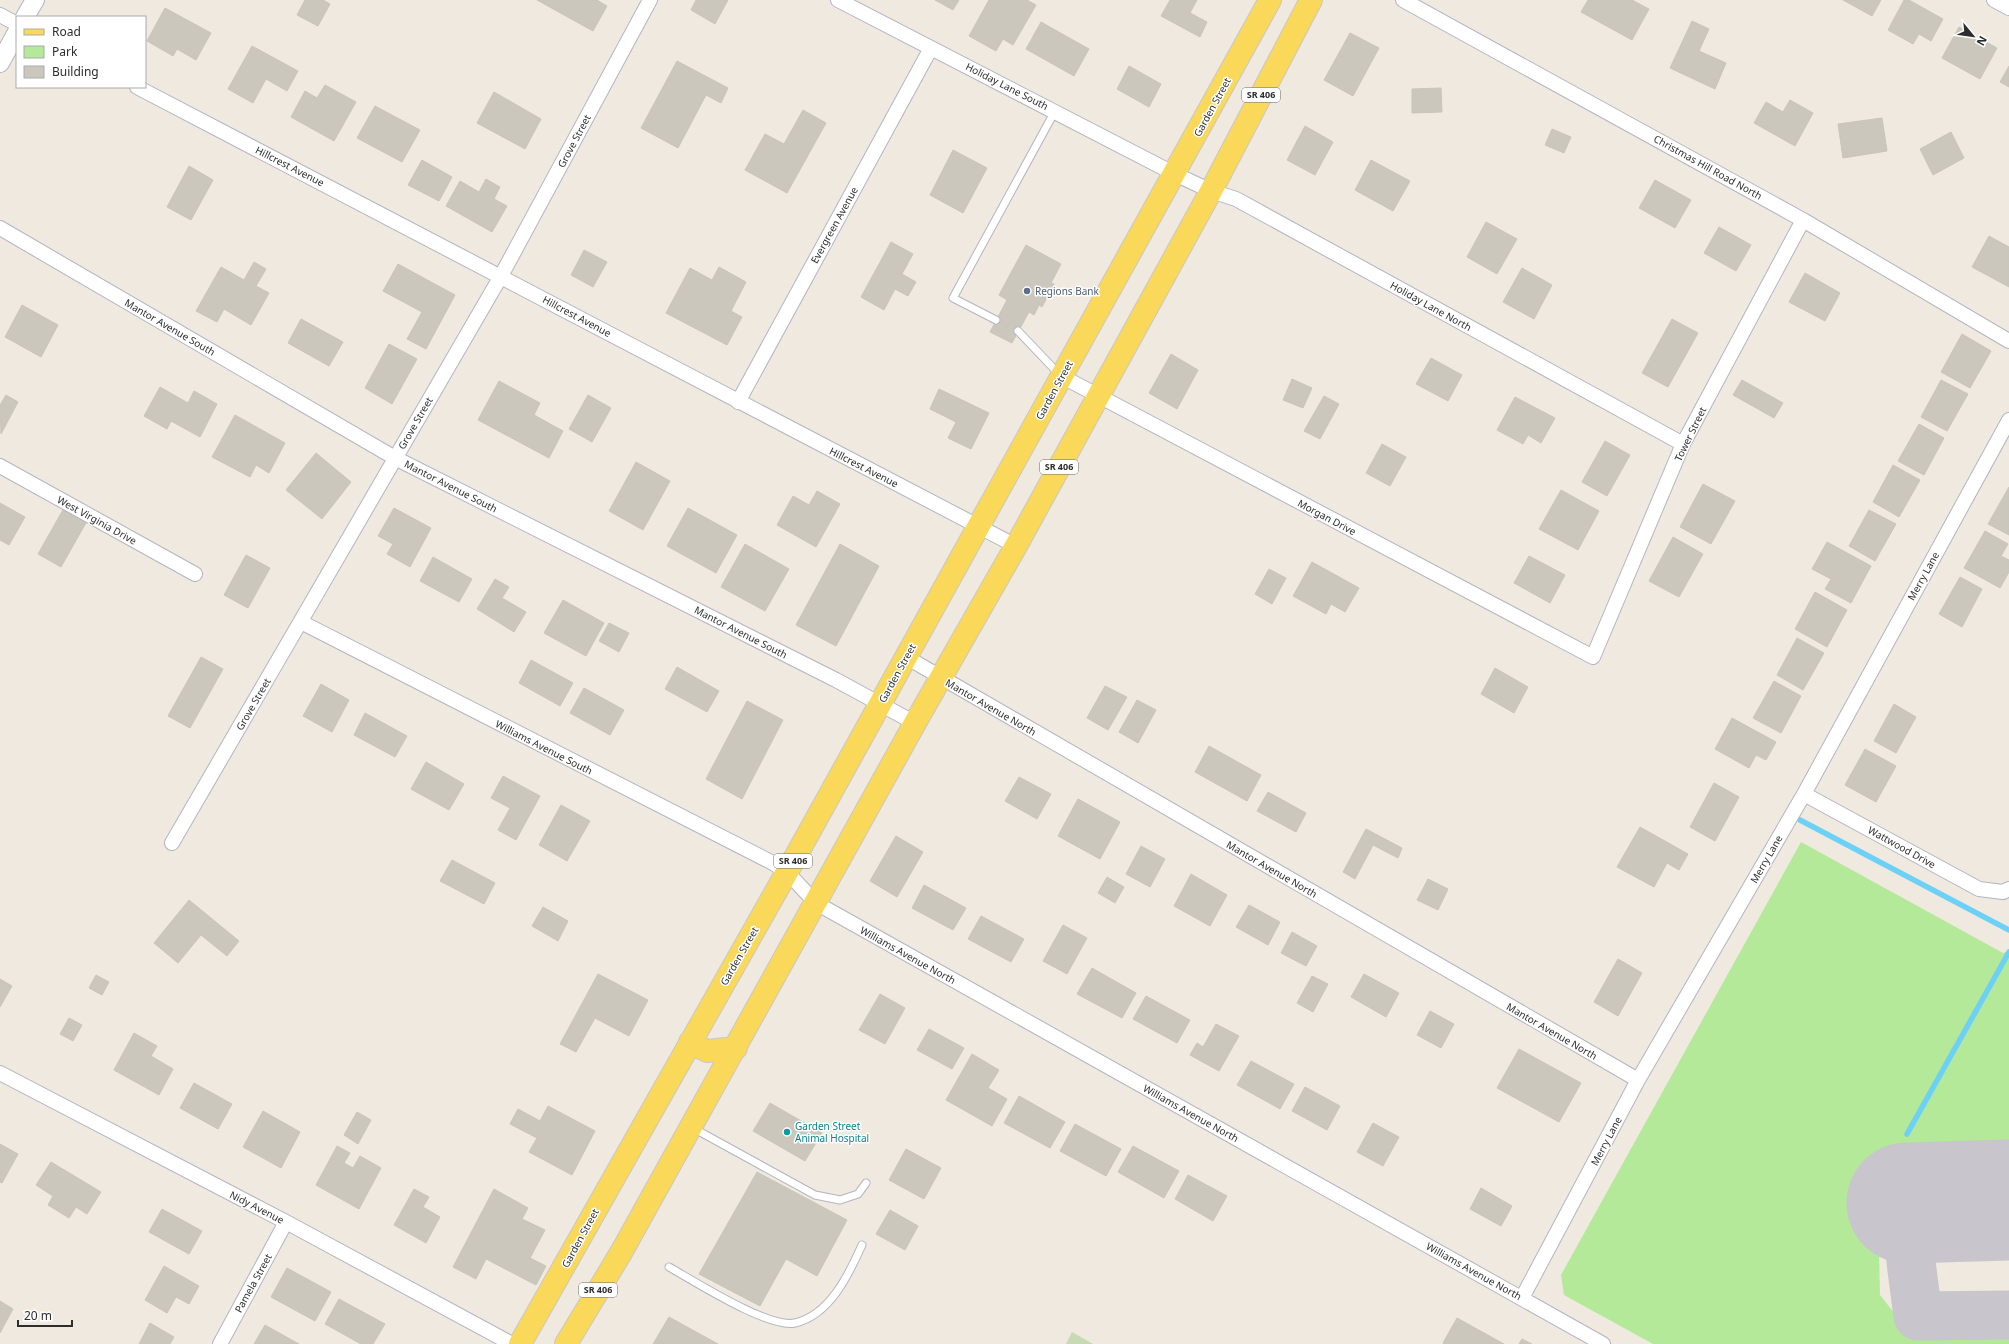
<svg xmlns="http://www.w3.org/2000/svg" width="2009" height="1344" font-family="'Noto Sans',sans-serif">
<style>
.green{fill:#b3e999}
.cemetery{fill:#c7dab5}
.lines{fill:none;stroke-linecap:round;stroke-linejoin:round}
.stream{stroke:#6cd0f7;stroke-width:5.5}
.taxiway{stroke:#c8c6cc;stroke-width:49}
.runway{stroke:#c8c6cc;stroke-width:121}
.building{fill:#cbc7bd;stroke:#cbc5b8}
.service-casing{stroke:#b3b5c1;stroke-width:9}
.minor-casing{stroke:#b3b5c1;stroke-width:16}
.tertiary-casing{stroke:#b3b5c1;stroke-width:20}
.primary-casing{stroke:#c8c8c8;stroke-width:24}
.service{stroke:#fff;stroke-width:7}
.minor{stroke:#fff;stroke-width:14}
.tertiary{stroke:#fff;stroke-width:18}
.primary{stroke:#fad859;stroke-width:22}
.service-dot{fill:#5c6f8a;stroke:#fff;stroke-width:1.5}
.culture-dot{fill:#0f9aa8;stroke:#fff;stroke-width:1.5}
.labels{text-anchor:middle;stroke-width:3;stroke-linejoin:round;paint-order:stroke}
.shield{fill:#fff;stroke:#6c6c6c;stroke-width:1}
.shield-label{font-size:9px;font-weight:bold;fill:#2d2d2d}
.street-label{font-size:10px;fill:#2d2d2d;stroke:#fff}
.service-label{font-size:10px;fill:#4e5e75;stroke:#fff;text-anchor:start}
.culture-label{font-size:10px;fill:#0d838f;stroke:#fff;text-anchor:start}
</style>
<rect width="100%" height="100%" fill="#efe9df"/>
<path class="green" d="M1801,842l202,111 6,-2v207l-132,6 3,131 30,38 99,3v8h-356l-89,-49 -3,-20z"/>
<path class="cemetery" d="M1072,1332l21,12h-27z"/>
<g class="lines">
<path class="stream" d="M1800,820l209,110
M1907,1134l102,-182"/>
<path class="taxiway" d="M1907,1203l4,59 7,54 91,-1"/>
<path class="runway" d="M1907,1203l102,-3"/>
</g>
<path class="building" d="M305,0h18l7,4 -12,22 -21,-11z
M537,0h60l10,6 -14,25z
M696,0h32l-13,24 -24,-14z
M935,0h24l-6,10z
M989,0h38l9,5 -23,40 -10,-6 -7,12 -27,-15z
M1170,0h27l-7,13 17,9 -7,15 -39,-21z
M1588,0h44l17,9 -17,31 -51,-28z
M1843,0h38l-9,16z
M1904,0h5l34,19 -12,22 -12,-7 -6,10 -25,-14z
M165,8l46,25 -15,27 -19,-11 -4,7 -26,-15z
M1692,21l17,8 -10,22 27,12 -11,26 -45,-21z
M1041,22l48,27 -15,27 -48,-27z
M1959,27l38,21 -17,31 -38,-21z
M1350,33l29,15 -26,48 -29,-16z
M252,46l46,25 -11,20 -21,-12 -13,24 -25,-14z
M677,61l51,27 -7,15 -15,-8 -28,53 -37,-20z
M1129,66l32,18 -12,23 -32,-18z
M2009,66v21l-9,-5z
M325,85l31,17 -22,39 -43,-24 14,-26 12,7z
M1441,88l1,24 -30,1v-24z
M494,92l47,27 -16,30 -48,-26z
M1790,100l23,13 -18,33 -41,-23 12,-21 17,10z
M375,106l45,24 -18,32 -45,-24z
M803,110l23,13 -39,70 -42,-23 20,-36 19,10z
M1882,118l5,33 -44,7 -5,-34z
M1305,126l28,16 -18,33 -28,-15z
M1552,129l19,8 -7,16 -19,-8z
M1951,132l13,26 -31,17 -13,-26z
M953,150l34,18 -24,45 -33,-18z
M422,160l30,17 -13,24 -31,-16z
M1371,160l39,21 -17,30 -38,-21z
M189,166l24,14 -22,40 -24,-13z
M486,179l14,8 -6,12 13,7 -15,26 -46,-26 14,-25 19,11z
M1655,180l36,20 -16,28 -36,-20z
M1486,222l31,17 -20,35 -30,-17z
M1719,227l32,18 -15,26 -32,-18z
M1989,236l20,11v40l-37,-20z
M891,242l22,12 -11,20 14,8 -8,14 -13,-7 -11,21 -23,-13z
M1026,245l35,19 -10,19 3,1 -12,23 -3,-2 -5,10 -5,-3 -17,31 -22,-11 17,-32 -8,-5z
M584,250l23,12 -14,25 -22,-12z
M254,262l12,7 -10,17 13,7 -18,32 -27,-16 -7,13 -21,-11 25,-44 23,13z
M398,264l57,31 -29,54 -19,-10 15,-27 -39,-21z
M719,267l27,15 -15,29 11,6 -15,28 -61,-32 24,-45 22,12z
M1522,268l30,17 -18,34 -31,-17z
M1805,273l35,20 -15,28 -36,-19z
M22,305l36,20 -17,32 -36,-20z
M301,319l42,23 -14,24 -41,-23z
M1672,319l26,14 -30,54 -26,-14z
M1962,334l29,17 -21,37 -29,-16z
M389,344l28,15 -25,45 -27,-16z
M1171,354l27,16 -21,39 -28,-16z
M1431,358l31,17 -14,26 -32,-17z
M1292,379l20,9 -9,20 -20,-8z
M1742,380l41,23 -9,15 -41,-23z
M1941,380l27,14 -21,37 -26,-14z
M499,381l41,22 -6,12 29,16 -14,27 -71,-38z
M160,387l28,16 6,-12 23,13 -17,33 -29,-16 -4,8 -23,-13z
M939,389l50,24 -18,36 -23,-11 8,-16 -26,-13z
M6,395l12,7 -17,32 -1,-29z
M588,395l23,13 -19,34 -23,-13z
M1324,396l15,8 -19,35 -16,-8z
M1515,397l40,21 -14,25 -13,-8 -5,9 -26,-14z
M235,415l50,28 -16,30 -13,-8 -6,12 -38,-20z
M1919,424l25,14 -20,37 -26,-14z
M1605,441l25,14 -23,41 -25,-14z
M1382,444l24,13 -16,29 -24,-13z
M316,453l35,29 -29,37 -36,-29z
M636,462l34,19 -27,49 -34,-19z
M1893,465l27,15 -21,37 -26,-15z
M1703,484l32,17 -24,43 -31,-17z
M2009,487v48l-21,-11z
M1561,490l38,21 -21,39 -39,-21z
M817,491l23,13 -24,43 -39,-22 16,-29 16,9z
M0,503l25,14 -16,28 -9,-5z
M64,508l23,13 -26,46 -23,-13z
M394,508l37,20 -21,39 -23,-13 6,-10 -15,-8z
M688,508l49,27 -21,38 -49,-27z
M1869,510l27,14 -21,37 -26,-15z
M1985,531l23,13 -7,12 8,4v12l-9,16 -36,-20z
M1673,537l30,17 -24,43 -30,-16z
M1827,542l44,24 -20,37 -26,-14 6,-10 -19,-10z
M745,544l44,25 -24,42 -44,-24z
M840,544l39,22 -43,80 -40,-21z
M246,555l24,13 -22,40 -24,-13z
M1529,556l36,19 -15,28 -36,-20z
M433,557l39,22 -13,23 -39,-21z
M1312,562l47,26 -14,24 -14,-8 -5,10 -33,-18z
M1269,569l17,9 -14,26 -17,-10z
M1960,577l22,12 -20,38 -23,-13z
M495,579l14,8 -7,11 24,14 -12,20 -37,-23z
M1815,592l32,18 -20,37 -32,-18z
M563,600l41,23 -18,33 -42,-23z
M609,623l20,10 -10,19 -20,-11z
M1797,638l27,15 -21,37 -26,-15z
M201,657l22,12 -33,59 -22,-12z
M531,660l42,23 -13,23 -41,-23z
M677,667l42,24 -12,21 -42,-23z
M1495,668l33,19 -14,26 -33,-19z
M1774,681l27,15 -20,37 -28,-15z
M321,684l28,16 -17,32 -29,-16z
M1105,686l22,11 -19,33 -21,-12z
M584,688l40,22 -14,25 -40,-22z
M1137,700l19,10 -18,33 -19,-11z
M747,701l36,19 -41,79 -36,-20z
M1894,704l22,13 -20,36 -22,-12z
M365,713l42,23 -12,21 -41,-22z
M1732,718l44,24 -10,18 -10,-5 -7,13 -34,-19z
M1209,746l52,29 -14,26 -52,-29z
M1865,749l31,17 -20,36 -31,-17z
M426,762l38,22 -15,26 -38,-21z
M503,776l37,20 -24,44 -18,-10 12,-22 -19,-10z
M1019,777l32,17 -14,25 -32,-18z
M1714,783l25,14 -24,44 -25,-14z
M1268,792l38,21 -10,19 -39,-21z
M1078,799l42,23 -20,37 -42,-23z
M561,805l29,16 -23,40 -28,-16z
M1640,827l48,27 -9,16 -12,-7 -13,24 -37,-20z
M1366,829l36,19 -4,10 -25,-13 -18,34 -12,-7z
M896,836l27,16 -26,45 -27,-16z
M1141,846l24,13 -15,28 -24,-13z
M452,860l43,23 -11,21 -44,-23z
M1191,874l36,21 -17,31 -36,-20z
M1107,877l17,10 -9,16 -17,-10z
M1428,879l20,10 -10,21 -21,-10z
M924,885l42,23 -13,22 -41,-22z
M189,900l50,41 -12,15 -26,-21 -23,28 -24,-20z
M1249,905l31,17 -12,23 -32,-18z
M543,907l25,14 -10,20 -26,-15z
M981,916l43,23 -13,23 -43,-23z
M1063,925l24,13 -20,36 -24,-13z
M1292,932l25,14 -11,20 -25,-13z
M1618,959l24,14 -24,43 -24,-14z
M1092,968l44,25 -14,25 -45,-24z
M598,974l50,26 -19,36 -34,-18 -19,34 -16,-8z
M1364,974l35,19 -13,24 -35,-20z
M96,975l13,7 -7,13 -13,-7z
M1312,976l16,8 -15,28 -16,-9z
M0,979l12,7 -12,21z
M880,994l25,14 -20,36 -26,-14z
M1146,996l44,24 -13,23 -44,-24z
M1430,1011l24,13 -13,24 -24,-13z
M69,1018l13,7 -9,16 -13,-7z
M1216,1024l23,12 -20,35 -29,-16 7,-12 6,4z
M929,1029l35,19 -12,21 -35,-19z
M134,1033l23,13 -6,10 22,13 -14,26 -45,-25z
M1519,1049l62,34 -22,39 -62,-34z
M972,1054l27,16 -11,18 19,11 -15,27 -46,-26z
M1251,1061l43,23 -14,25 -43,-24z
M194,1083l38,21 -14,25 -38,-21z
M1305,1087l35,19 -13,24 -35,-19z
M1019,1096l46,26 -15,26 -46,-25z
M770,1103l52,30 -17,28 -52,-30z
M548,1106l47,25 -23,44 -43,-23 8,-14 -27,-14 8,-15 22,12z
M263,1111l37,21 -19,36 -38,-21z
M357,1112l14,8 -13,24 -14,-9z
M1373,1123l26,14 -16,29 -26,-14z
M1075,1124l46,25 -15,27 -46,-25z
M0,1144l18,10 -16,29 -2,-1z
M337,1146l13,7 -6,10 9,5 7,-12 21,12 -22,41 -43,-24z
M1133,1146l46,25 -15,27 -46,-26z
M906,1149l35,19 -17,31 -35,-19z
M51,1162l50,30 -14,22 -11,-7 -7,11 -21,-13 5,-9 -17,-11z
M757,1172l90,48 -30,56 -31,-17 -26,47 -61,-32z
M1188,1175l39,21 -14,25 -38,-22z
M1481,1188l31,18 -11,20 -31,-17z
M414,1189l15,8 -6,10 17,10 -14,26 -32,-18z
M494,1189l34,19 -6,11 23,11 -15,28 16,8 -10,19 -50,-26 -10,20 -23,-12z
M162,1209l40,22 -13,23 -40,-22z
M890,1210l28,16 -13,24 -29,-16z
M164,1266l35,20 -10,18 -13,-7 -9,16 -22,-13z
M287,1268l44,24 -16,29 -44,-24z
M339,1299l46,25 -12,20h-12l-36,-20z
M0,1301l13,8 -13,24z
M669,1317l49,27h-65z
M1457,1318l47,26h-60l-1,-1z
M150,1323l24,14 -4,7h-31z
M265,1325l34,19h-45z
M1522,1339l10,5h-13z"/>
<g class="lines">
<g class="service-casing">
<path id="service" d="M996,320l-43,-22 102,-187
M1018,331l41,43
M693,1128l122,67 25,5 18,-6 8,-11
M669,1267c25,14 100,62 126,56 35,-8 54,-49 67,-78"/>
</g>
<g class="minor-casing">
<path id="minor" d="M838,0l337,174 36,17 25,8 447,245
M1403,0l400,220 206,121
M1994,0l15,8
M0,15l17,9
M137,87l879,459
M0,228l395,230 441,222 79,43
M1061,376l532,281 90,-213 120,-224
M738,402l193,-354
M0,466l195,108
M301,622l472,241 14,9 29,31 787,441
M906,657l732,423
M1804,794l175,95 24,3 6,-3
M172,843l329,-567 149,-276
M0,1073l286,149 226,122
M1522,1298l116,-218 166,-286 205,-374
M220,1344l66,-122"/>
</g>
<g class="tertiary-casing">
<path id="tertiary" d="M25,17l10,-17
M0,63l17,-31"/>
</g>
<g class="primary-casing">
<path id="primary" d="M690,1042l17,9 29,-3
M520,1344l267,-472 483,-872
M566,1344l56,-93 293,-528 101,-177 195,-355 100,-191"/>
</g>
<use href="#service" class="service"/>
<use href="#minor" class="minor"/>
<use href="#tertiary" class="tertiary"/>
<use href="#primary" class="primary"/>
</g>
<circle class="service-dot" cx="1027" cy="291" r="4"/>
<circle class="culture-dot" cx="787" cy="1132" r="4"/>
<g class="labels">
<g class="shield">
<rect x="1242" y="88" width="38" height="14" rx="3"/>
<rect x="1040" y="460" width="38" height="14" rx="3"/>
<rect x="774" y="854" width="38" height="14" rx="3"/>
<rect x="579" y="1283" width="38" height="14" rx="3"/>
</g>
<g class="shield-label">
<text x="1261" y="98">SR 406</text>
<text x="1059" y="470">SR 406</text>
<text x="793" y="864">SR 406</text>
<text x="598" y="1293">SR 406</text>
</g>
<g class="street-label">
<text transform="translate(1007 86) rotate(27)" y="4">Holiday Lane South</text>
<text transform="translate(1212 107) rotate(-61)" y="4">Garden Street</text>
<text transform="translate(574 141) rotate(-62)" y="4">Grove Street</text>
<text transform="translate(290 166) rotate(27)" y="4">Hillcrest Avenue</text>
<text transform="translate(1708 167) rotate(29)" y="4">Christmas Hill Road North</text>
<text transform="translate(834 225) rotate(-61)" y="4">Evergreen Avenue</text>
<text transform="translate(1431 306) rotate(29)" y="4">Holiday Lane North</text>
<text transform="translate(577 316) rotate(28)" y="4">Hillcrest Avenue</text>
<text transform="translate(170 327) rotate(30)" y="4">Mantor Avenue South</text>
<text transform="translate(1054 390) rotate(-61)" y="4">Garden Street</text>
<text transform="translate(415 423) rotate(-60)" y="4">Grove Street</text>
<text transform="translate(1690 434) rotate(-64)" y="4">Tower Street</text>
<text transform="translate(864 467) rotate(27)" y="4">Hillcrest Avenue</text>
<text transform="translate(451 486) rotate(27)" y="4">Mantor Avenue South</text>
<text transform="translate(1327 517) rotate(28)" y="4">Morgan Drive</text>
<text transform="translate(97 520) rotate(29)" y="4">West Virginia Drive</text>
<text transform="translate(1923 576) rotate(-61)" y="4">Merry Lane</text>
<text transform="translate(741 632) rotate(27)" y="4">Mantor Avenue South</text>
<text transform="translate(897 673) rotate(-61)" y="4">Garden Street</text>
<text transform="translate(253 704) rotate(-60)" y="4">Grove Street</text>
<text transform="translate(991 707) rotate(30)" y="4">Mantor Avenue North</text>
<text transform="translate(544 747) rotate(27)" y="4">Williams Avenue South</text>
<text transform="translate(1902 847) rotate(29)" y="4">Wattwood Drive</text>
<text transform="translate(1766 859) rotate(-60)" y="4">Merry Lane</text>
<text transform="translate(1272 869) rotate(30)" y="4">Mantor Avenue North</text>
<text transform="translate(908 955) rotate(29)" y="4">Williams Avenue North</text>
<text transform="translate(739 956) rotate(-60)" y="4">Garden Street</text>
<text transform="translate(1552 1031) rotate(30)" y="4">Mantor Avenue North</text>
<text transform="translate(1191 1113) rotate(29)" y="4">Williams Avenue North</text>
<text transform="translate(1606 1141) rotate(-62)" y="4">Merry Lane</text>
<text transform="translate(257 1207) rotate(27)" y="4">Nidy Avenue</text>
<text transform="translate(580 1238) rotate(-61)" y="4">Garden Street</text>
<text transform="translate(1474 1271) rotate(29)" y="4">Williams Avenue North</text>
<text transform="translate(253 1283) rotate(-61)" y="4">Pamela Street</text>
</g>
<g class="service-label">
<text x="1035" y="295">Regions Bank</text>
</g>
<g class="culture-label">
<text x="795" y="1130">Garden Street<tspan x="795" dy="12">Animal Hospital</tspan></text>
</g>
</g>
<rect x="16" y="16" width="130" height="72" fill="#ffffff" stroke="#ababab"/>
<rect x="24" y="29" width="20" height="6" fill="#fad859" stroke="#ababab"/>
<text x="52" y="36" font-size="12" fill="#2d2d2d">Road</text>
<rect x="24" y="46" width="20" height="12" fill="#b3e999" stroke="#ababab"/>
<text x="52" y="56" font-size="12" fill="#2d2d2d">Park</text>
<rect x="24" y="66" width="20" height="12" fill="#cbc7bd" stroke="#ababab"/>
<text x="52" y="76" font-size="12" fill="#2d2d2d">Building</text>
<g transform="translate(1973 36) rotate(119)" stroke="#ffffff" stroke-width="3" paint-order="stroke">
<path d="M0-3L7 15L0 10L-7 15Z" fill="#2d2d2d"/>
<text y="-6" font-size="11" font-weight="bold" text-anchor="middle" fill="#2d2d2d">N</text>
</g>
<path d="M18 1320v6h54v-6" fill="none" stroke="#2d2d2d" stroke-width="2"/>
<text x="24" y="1320" font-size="12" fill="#2d2d2d" stroke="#ffffff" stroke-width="3" paint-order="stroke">20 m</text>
</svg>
